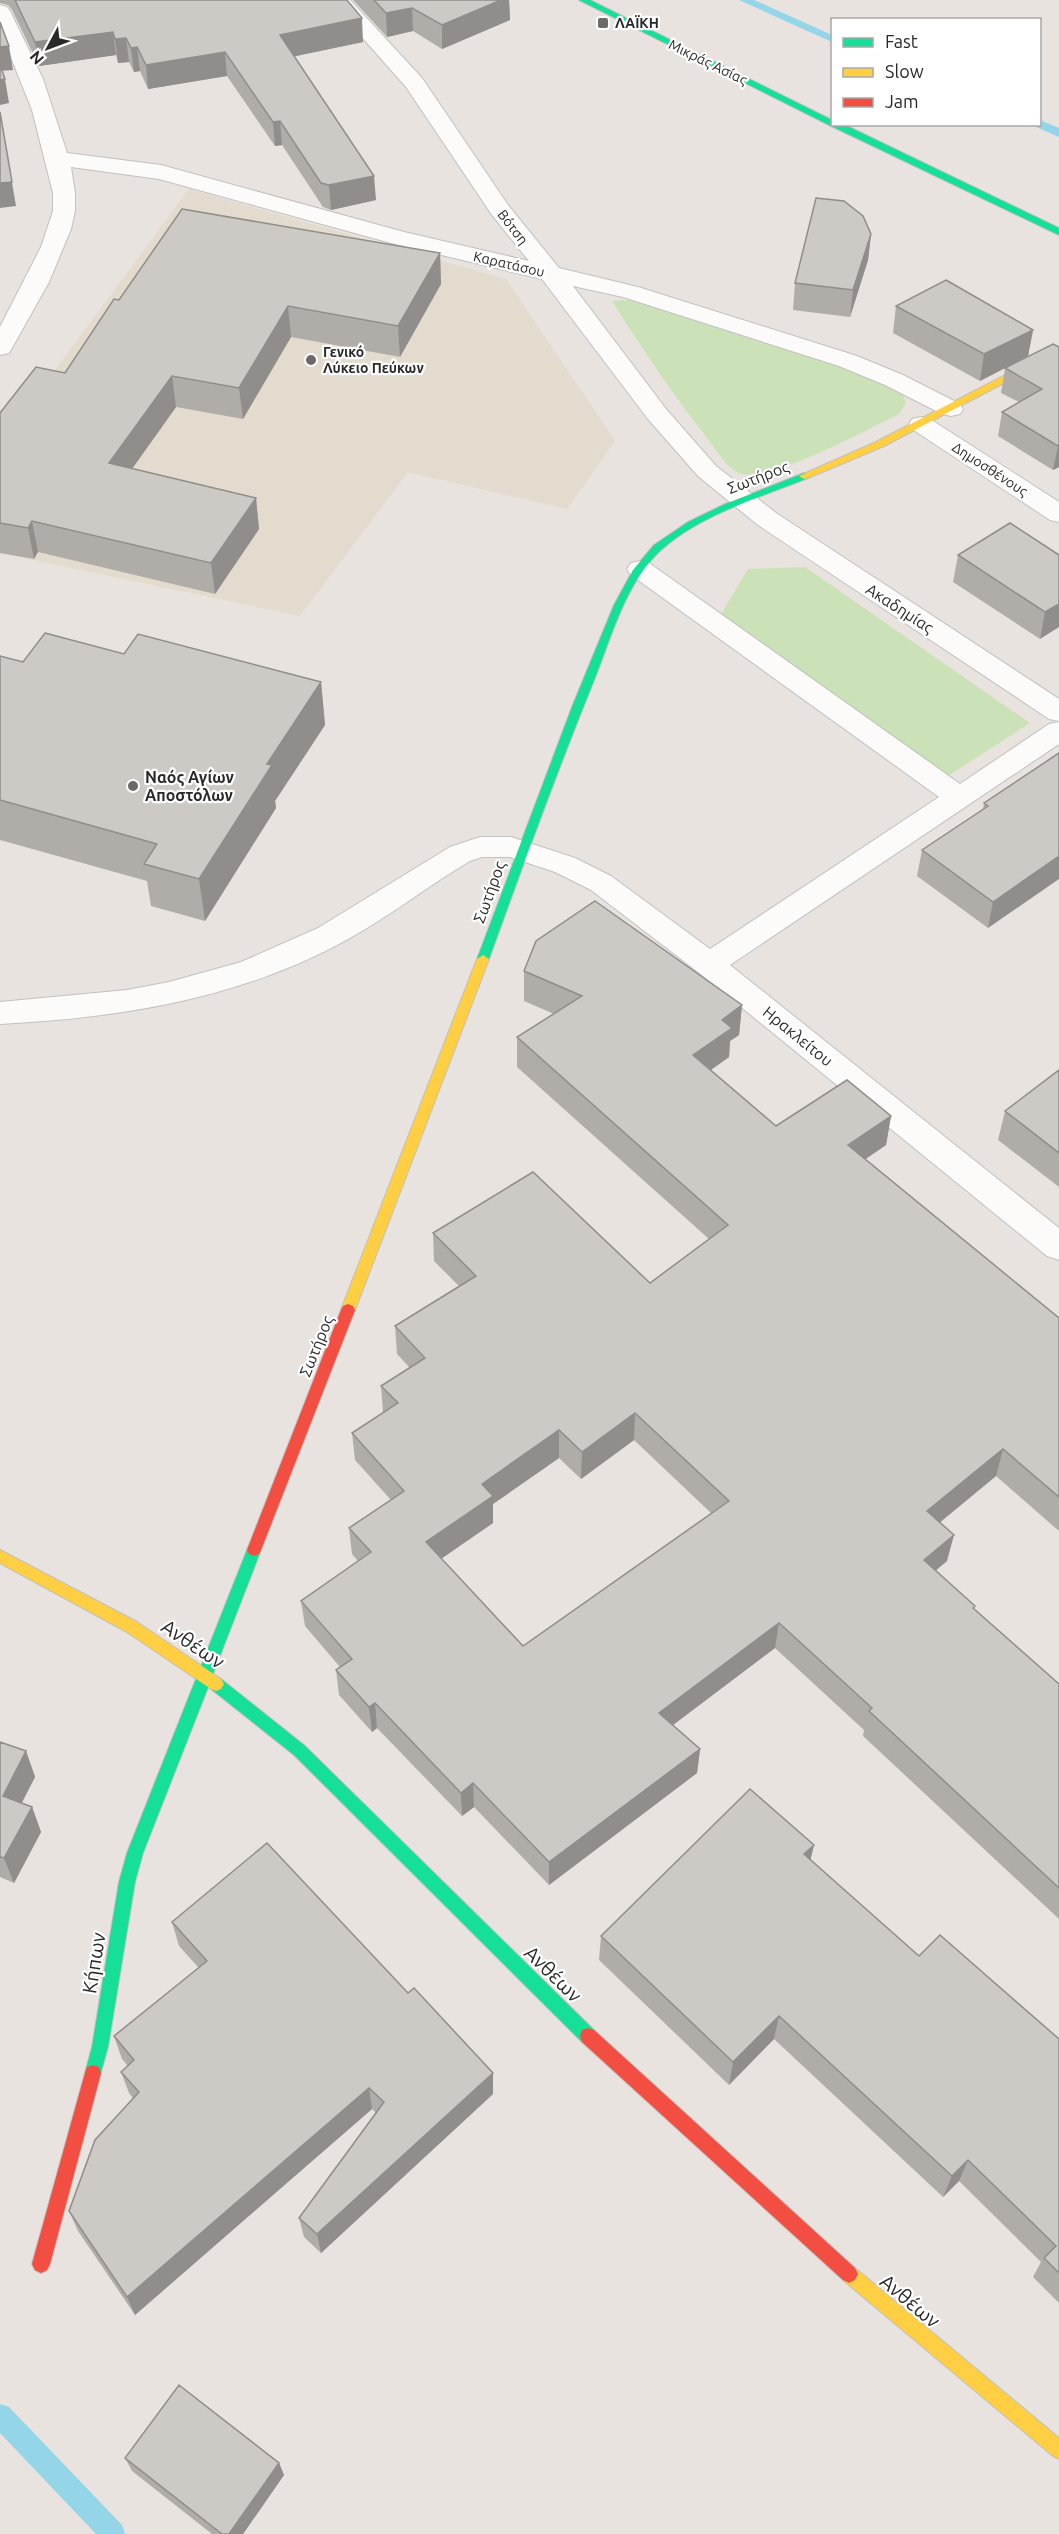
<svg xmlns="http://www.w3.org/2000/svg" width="1059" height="2534" font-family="Ubuntu,sans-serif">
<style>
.education{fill:#e3dbcd}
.green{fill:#cbe2b8}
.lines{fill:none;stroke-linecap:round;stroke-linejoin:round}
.stream{fill:#94d5e8;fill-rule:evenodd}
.street-casing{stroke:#c2c0c0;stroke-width:2}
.fast-casing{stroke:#c2c0c0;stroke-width:2}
.slow-casing{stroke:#c2c0c0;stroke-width:2}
.jam-casing{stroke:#c2c0c0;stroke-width:2}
.street{fill:#fcfbfa;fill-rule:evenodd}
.fast{fill:#16e098;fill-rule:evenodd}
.slow{fill:#ffcf43;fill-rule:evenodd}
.jam{fill:#f24e42;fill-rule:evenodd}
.wall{fill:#b0ada9;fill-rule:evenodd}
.shaded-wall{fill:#908d8a}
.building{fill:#cdc9c5;stroke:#908d8a;stroke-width:1.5;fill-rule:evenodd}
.poi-dot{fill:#6c6a68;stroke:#fff;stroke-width:2}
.labels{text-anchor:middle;stroke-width:4.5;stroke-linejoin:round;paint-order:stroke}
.far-poi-label{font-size:14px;font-weight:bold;fill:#292929;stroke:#fff;text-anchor:start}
.far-street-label{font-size:14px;fill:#292929;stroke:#fff}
.street-label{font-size:16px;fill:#292929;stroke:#fff}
.poi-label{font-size:16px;font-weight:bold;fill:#292929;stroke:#fff;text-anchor:start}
.near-street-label{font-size:20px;fill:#292929;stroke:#fff}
</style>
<rect width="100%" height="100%" fill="#e8e3de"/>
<path class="education" d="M189,189l317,90 109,162 -48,68 -159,-37 -108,144 -300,-63v-109z"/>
<path class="green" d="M630,300c92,24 182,56 271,90l5,13 -7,11c-29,14 -132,71 -160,59 -11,-4 -21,-20 -28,-30 -36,-45 -68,-93 -99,-142z
M805,567l225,156 -85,55 -225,-162 28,-47z"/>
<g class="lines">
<path class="stream" d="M739,0h15l78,35v7z
M1040,120l19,8v9l-23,-10 -2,-3h6z
M0,2404l9,3 113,118 3,9h-29l-96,-101z"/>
<g class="street-casing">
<path id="street" d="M329,0h21l72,78 86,127 51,63 79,19 219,69 46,19 57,29 3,5 -3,5 -9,2 -9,-2 -57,-29 -46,-19 -216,-69 -50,-11 93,123 50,57 60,47 283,186v22l-10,-2 -291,-194 -60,-49 -50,-57 -106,-140 -151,-36 -232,-64 -88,-12 4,26v18l-4,18 -22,53 -37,66 -3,5 -9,2v-28l41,-80 12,-36v-18l-21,-83 -32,-80v-25l7,2 3,4 33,68 24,74 94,12 243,67 125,29 -37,-46 -86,-128z
M921,417l9,2 129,83v20l-9,-2 -138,-91 -3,-5 3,-5z
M640,561l9,2 311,221 89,-60 10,-2v22l-329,221 329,263v32l-12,-4 -349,-284 -107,-82 -36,-18 -45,-15h-28l-12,4c-44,26 -85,59 -131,83 -105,56 -222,74 -339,80v-22l127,-12 42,-8 72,-20 77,-34 132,-81 30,-10h31l64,21 36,18 99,73 229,-152 -308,-222 -4,-6 4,-6z"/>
</g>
<g class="fast-casing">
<path id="fast" d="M579,0h11l242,120v4h11l216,104v7l-230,-110z
M804,473l4,1v4c-49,20 -107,36 -147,72 -35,32 -49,85 -66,128 -38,93 -72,187 -106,281l-6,4 -4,-1 -2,-3 95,-252 42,-102 19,-35 21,-25 34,-23 37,-18z
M254,1544l5,2 2,4 -50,129 5,-2 5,2 83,66 290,285 2,6 -2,6 -6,2 -6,-2 -288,-287 -83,-66 -2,-4 -66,168 -8,29 -27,165 -9,32 -6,2 -6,-2 -2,-6 7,-26 27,-165 8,-29 120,-303 2,-4z"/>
</g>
<g class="slow-casing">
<path id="slow" d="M1059,347v7l-175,92 -76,32 -4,1 -5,-3 77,-34z
M483,955l6,4 -134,351 -2,4h-10l-2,-4 136,-351z
M0,1550l137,72 84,57 3,5 -3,5 -5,2 -5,-2 -84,-57 -127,-69z
M849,2265l6,3 204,170v21l-6,-3 -210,-176 -3,-6 3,-6z"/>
</g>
<g class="jam-casing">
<path id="jam" d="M348,1304l5,2 2,4 -94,240 -2,4 -5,2 -5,-2 -2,-4 94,-240 2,-4z
M588,2028l6,2 261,238 3,6 -3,6 -6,3 -6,-3 -261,-238 -2,-6 2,-6z
M93,2065l6,2 2,6 -51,191 -3,6 -6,3 -6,-3 -3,-6 53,-191 2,-6z"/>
</g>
<use href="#street" class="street"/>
<use href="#fast" class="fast"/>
<use href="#slow" class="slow"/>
<use href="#jam" class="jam"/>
</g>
<path class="wall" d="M0,0h347l16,42 -69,14 82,144 -45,10 -8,-3 -41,-62 -7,1 -48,-70 -79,13 -8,-18 -6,1 -5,-10 -11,1 -2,-8 -77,11 -27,-56 -4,-5 -8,-2z
M353,0h156l1,20 -68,29 -29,-18 -26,6z
M871,234l-3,26 -18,57 -57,-7 2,-27z
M440,253l1,31 -41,73 -109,-20 -48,82 -67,-12 -44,62 124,29 3,31 -44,65 -177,-42 -4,7 -34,-6v-140l65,-40 54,-73z
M896,306l137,24 -5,26 -48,25 -87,-48z
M1059,347v120l-6,3 -55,-34 4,-24 17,-10 -18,-9 4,-25z
M958,555h101l-19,84 -87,-57z
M124,654l197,28 4,43 -50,76 1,7 -71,113 -54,-15 -4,-25 -147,-41v-184l23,6z
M1059,753l-71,175 -71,-52 5,-26 61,-41 1,-6z
M524,971l218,34 -3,30 -9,6 -1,16 -18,13 65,56 115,-10 -5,29 -21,14 194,159v213l-63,-55 -56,46 7,39 -11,9 38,39 85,75v235l-196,-183 1,-6 -89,-82 -102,77 27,24 -3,24 -148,112 -75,-78 -12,9 -85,-88 -5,4 -33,-37 -3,-25 4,-3 -35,-41 -4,-25 57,-40 -6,-7 -3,-26 42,-28 -36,-40 -3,-27 31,-20 -2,-27 29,-18 -13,-14 -2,-28 64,-40 -25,-25 -1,-28 217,50 59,-44 -192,-172v-30l37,-23 -30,-13zM634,1440l77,73 -188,133 -82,-88 52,-35v-19l66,-46 22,21z
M1059,1070v117l-61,-47 7,-29z
M0,1742l26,9 9,26 -13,26 10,4 9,25 -27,51 -14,-6z
M814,1845l-4,15 109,96 140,83v264l-26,-26 8,-15 -82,-81 -16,16 -169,-158 -45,46 -130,-125 2,-24z
M172,1922l321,172 -172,159 -17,-16 -5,-19 77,-105 -4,-4 -237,206 -57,-84 -9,-20 64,-113 -4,-5 -8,-21 7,-6 -6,-7 -8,-23 85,-68 -20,-22z
M125,2458l154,5 5,12 -41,59h-31l-80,-63z"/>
<path class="shaded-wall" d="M501,0h8l1,20 -68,29v-24z
M412,8l1,23 -26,6 -1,-24z
M362,18l1,24 -81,17 -2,-24z
M113,32l3,23 -77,11 -4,-24z
M126,38l3,24 -11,1 -3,-24z
M9,46l4,24 -13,1v-24z
M137,47l3,24 -6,1 -3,-24z
M225,52l2,24 -79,13 -2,-24z
M5,79l4,24 -9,2v-25z
M0,112l16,94 -16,2z
M280,121l2,24 -7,1 -2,-24z
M374,176l2,24 -45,10 -2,-25z
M871,234l-3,26 -18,57 3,-27z
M440,253l1,31 -41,73 -2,-31z
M288,306l3,31 -48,82 -4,-31z
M1033,330l-5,26 -48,25 4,-27z
M172,376l4,31 -62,87 -5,-31z
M1059,445v22l-6,3 5,-24z
M256,498l3,31 -44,65 -4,-31z
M32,521l6,31 -4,7 -6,-31z
M1059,604v23l-19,12 5,-27z
M321,682l4,43 -50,76 1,7 -71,113 -6,-42 68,-115z
M1059,856v23l-71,49 5,-26z
M742,1005l-3,30 -9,6 -1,16 -38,27 2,-29 29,-35z
M891,1116l-5,29 -42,29 4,-29z
M635,1413l-1,27 -53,39 1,-27z
M559,1430v28l-66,46v19l-65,45 -2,-26 56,-58z
M1003,1449l-7,27 -75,62 6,-27z
M954,1535l-7,26 -30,25 7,-26z
M779,1623l-4,25 -118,89 2,-24z
M375,1703l2,25 -5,4 -3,-25z
M700,1749l-3,24 -148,112v-23z
M26,1751l9,26 -23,44 -9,-25z
M473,1783l1,24 -12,9 -1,-23z
M32,1807l9,25 -27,51 -10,-25z
M814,1845l-6,25 -4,-16z
M779,2016l-5,23 -45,46 4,-23z
M493,2073v21l-172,159 -4,-19z
M369,2088l3,21 -237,206 -8,-18z
M968,2160l-9,21 -16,16 9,-21z
M279,2463l5,12 -41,59h-14z"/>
<path class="building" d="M15,0h332l15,18 -82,17 94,141 -45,9 -8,-2 -41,-62 -7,1 -48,-70 -79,13 -9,-18 -6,1 -5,-10 -11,1 -2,-7 -78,10z
M374,0h127l-59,25 -30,-17 -26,5z
M0,22l9,24 -9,1z
M0,65l5,14 -5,1z
M0,112l12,70 -12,1z
M816,198l28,3 19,15 8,18 -18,56 -58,-7z
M182,209l258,44 -42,73 -110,-20 -49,82 -67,-12 -63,87 147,35 -45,65 -179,-42 -4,7 -28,-5v-110l36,-46 29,6 49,-74 5,1z
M946,280l87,50 -49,24 -88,-48z
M1053,344l6,3v98l-1,1 -56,-34 40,-23 -37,-21z
M1010,523l49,32v49l-14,8 -87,-57z
M45,633l79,21 14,-20 183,48 -54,82 5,1 -73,114 -55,-15 13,-20 -157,-44v-144l23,6z
M1059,753v103l-66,46 -71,-52 66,-44 -4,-3z
M595,901l147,104 -20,15 10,8 -39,27 83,71 71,-46 44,36 -43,29 211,173v179l-56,-48 -76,62 27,24 -30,25 51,46 -2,2 86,76v204l-190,-177 3,-3 -93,-85 -120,90 41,36 -151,113 -76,-79 -12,10 -86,-90 -6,4 -33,-37 16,-11 -51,-58 70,-49 -22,-24 55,-37 -52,-58 46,-30 -17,-17 44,-28 -30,-32 81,-50 -43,-43 100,-61 117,111 78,-58 -211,-188 65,-41 -58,-25 12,-30zM635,1413l94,88 -206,145 -97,-104 67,-46 -11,-12 77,-54 23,22z
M1059,1070v83l-54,-42z
M0,1742l26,9 -23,45 29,11 -28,51 -4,-1z
M750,1789l64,56 -10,9 115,102 21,-21 119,104v234l-15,-15 12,-12 -88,-86 -16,16 -173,-160 -46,46 -132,-126z
M267,1843l141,150 6,-5 79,85 -176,161 -18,-16 85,-116 -15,-14 -242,209 -58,-86 26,-71 44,-48 -18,-20 13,-12 -20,-24 93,-75 -35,-39z
M179,2385l100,78 -50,71h-7l-97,-76z"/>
<g class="poi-dot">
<rect x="597" y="17" width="12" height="12" rx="3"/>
<circle cx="311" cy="360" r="6"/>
<circle cx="133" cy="786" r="6"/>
</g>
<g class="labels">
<g class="far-poi-label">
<text x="615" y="28">ΛΑΪΚΗ</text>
<text x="323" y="357">Γενικό<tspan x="323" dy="16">Λύκειο Πεύκων</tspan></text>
</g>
<g class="far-street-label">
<text transform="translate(708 62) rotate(26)" y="5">Μικράς Ασίας</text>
<text transform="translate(513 227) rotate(52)" y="5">Βότση</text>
<text transform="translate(509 264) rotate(13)" y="5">Καρατάσου</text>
<text transform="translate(990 469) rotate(33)" y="5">Δημοσθένους</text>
</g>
<g class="street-label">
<text transform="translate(758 477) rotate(-21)" y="6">Σωτήρος</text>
<text transform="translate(900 608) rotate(33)" y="6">Ακαδημίας</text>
<text transform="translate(489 892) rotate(-70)" y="6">Σωτήρος</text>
<text transform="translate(798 1036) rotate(39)" y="6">Ηρακλείτου</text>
<text transform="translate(316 1346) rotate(-68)" y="6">Σωτήρος</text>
</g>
<g class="poi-label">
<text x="145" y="783">Ναός Αγίων<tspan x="145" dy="18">Αποστόλων</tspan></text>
</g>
<g class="near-street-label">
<text transform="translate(193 1644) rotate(34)" y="7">Ανθέων</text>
<text transform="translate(94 1963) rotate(-81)" y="7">Κήπων</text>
<text transform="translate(553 1974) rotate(44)" y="7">Ανθέων</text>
<text transform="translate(910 2301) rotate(40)" y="7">Ανθέων</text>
</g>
</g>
<rect x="831" y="18" width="210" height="108" fill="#ffffff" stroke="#a9a9a9" stroke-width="1.5"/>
<rect x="843" y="38" width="30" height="9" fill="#16e098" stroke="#a9a9a9" stroke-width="1.5"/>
<text x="885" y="48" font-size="18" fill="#292929">Fast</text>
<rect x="843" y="68" width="30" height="9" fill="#ffcf43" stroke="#a9a9a9" stroke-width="1.5"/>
<text x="885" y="78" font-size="18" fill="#292929">Slow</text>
<rect x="843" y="98" width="30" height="9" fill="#f24e42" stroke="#a9a9a9" stroke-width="1.5"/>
<text x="885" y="108" font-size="18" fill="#292929">Jam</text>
<g transform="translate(48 48) rotate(229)" stroke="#ffffff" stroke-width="4.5" paint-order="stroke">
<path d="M0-4.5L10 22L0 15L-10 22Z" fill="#292929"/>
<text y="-9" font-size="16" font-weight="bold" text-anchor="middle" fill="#292929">N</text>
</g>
</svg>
